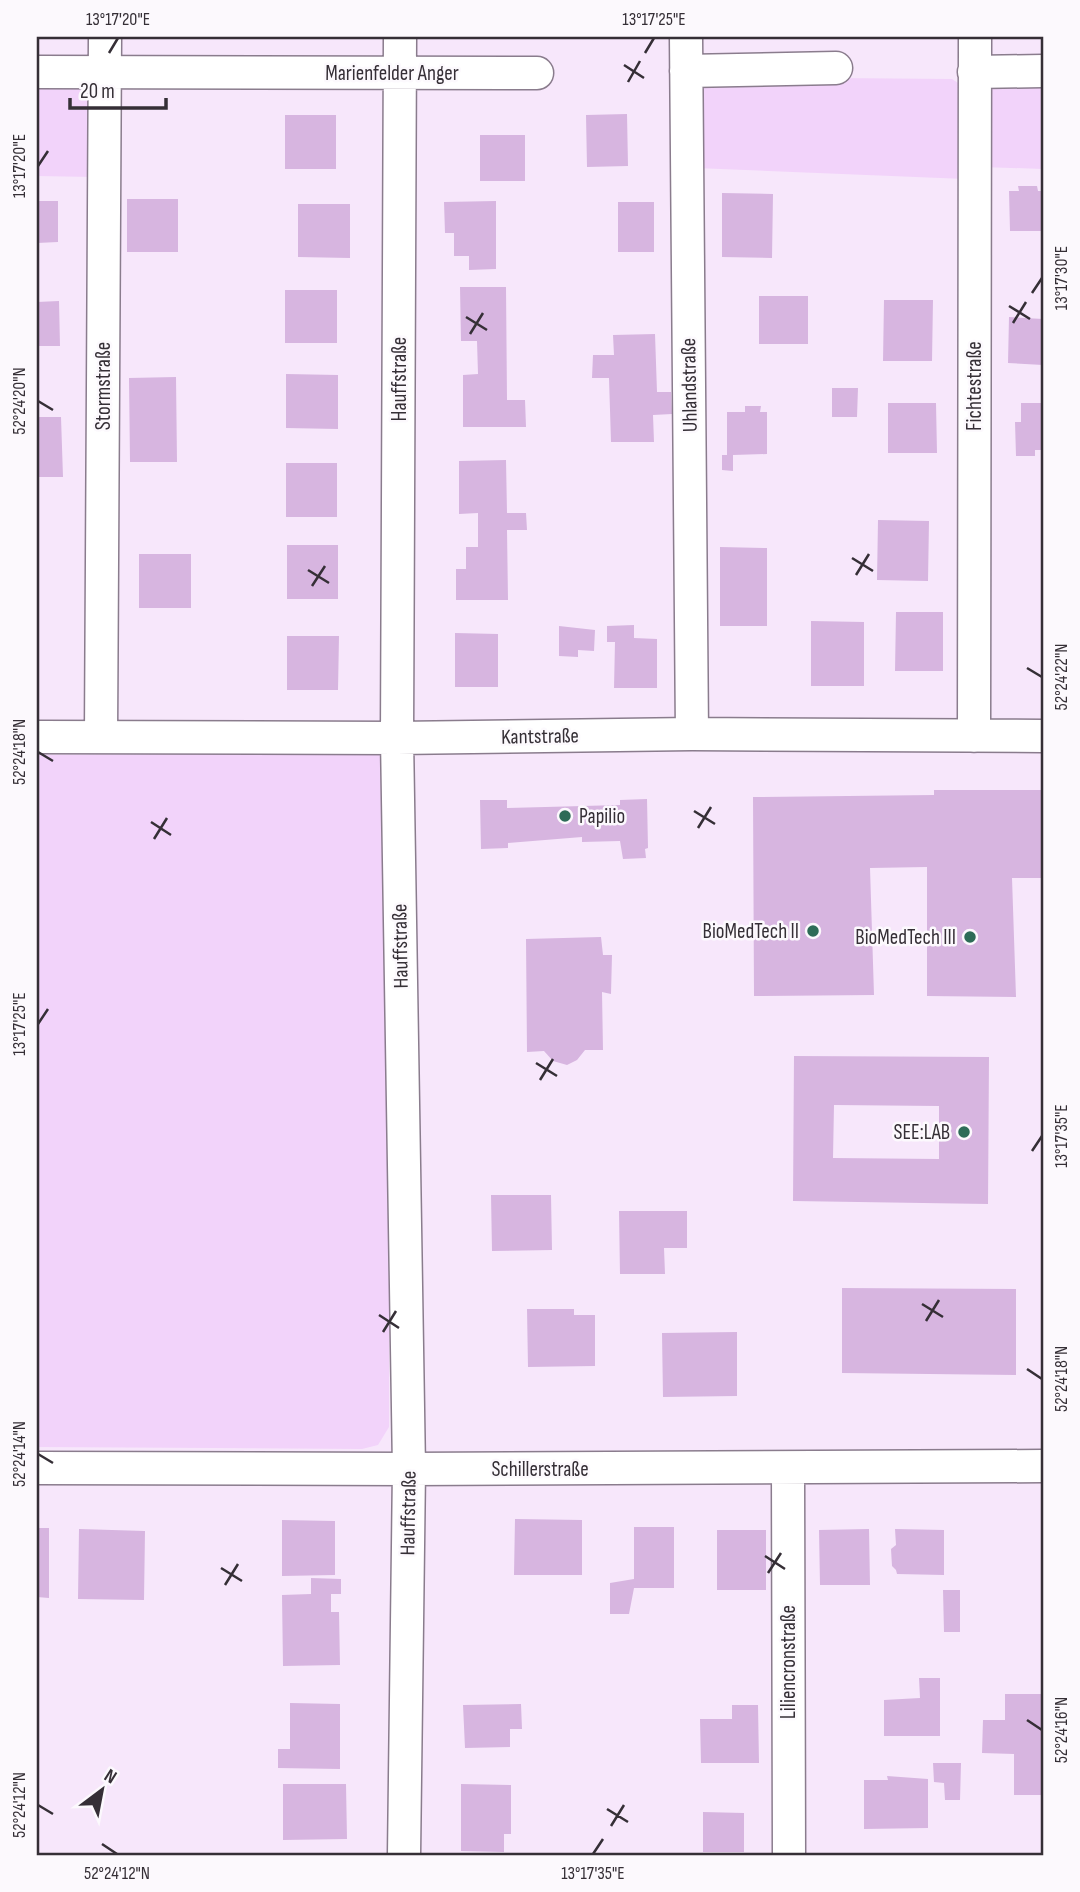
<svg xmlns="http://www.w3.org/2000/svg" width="1080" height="1892" font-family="'Sofia Sans Condensed',sans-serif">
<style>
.green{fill:#f2d3fa}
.building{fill:#d7b5e0;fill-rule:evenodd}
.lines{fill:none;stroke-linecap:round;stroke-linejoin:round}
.street-casing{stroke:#8a7c8d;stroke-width:35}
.street{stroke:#fff;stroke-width:32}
.ticks{fill:none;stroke:#352f36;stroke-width:2.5}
.poi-dot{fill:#2d6b57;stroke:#fcf9fd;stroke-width:2.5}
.labels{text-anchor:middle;stroke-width:5;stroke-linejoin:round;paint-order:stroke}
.street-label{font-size:21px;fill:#352f36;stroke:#fcf9fd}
.poi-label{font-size:21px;fill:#352f36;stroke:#fcf9fd;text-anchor:end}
.neatline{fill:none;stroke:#352f36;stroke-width:2.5}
.ticks-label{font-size:18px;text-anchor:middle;fill:#352f36}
</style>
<rect width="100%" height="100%" fill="#f7e7fb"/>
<path class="green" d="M1043,77v92l-61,-2 5,-82z
M834,78l118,1 9,6 4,94 -269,-11 2,-78 7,-9z
M37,82l54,5 3,90 -57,-1z
M376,753l9,6 4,12v656l-11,18 -16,4 -325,-2v-692z"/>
<path class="building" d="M627,114l1,52 -41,1 -1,-52z
M285,115h51v54h-51z
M480,135h45v46h-45z
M1018,186h19l1,5h5v40h-33l-1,-40h10z
M722,193l51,1 -1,64 -50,-1z
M127,199h51v53h-51z
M37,201h21v41l-21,1z
M496,201v68l-27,1v-14h-15v-23h-9l-1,-31z
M618,202h36v50h-36z
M298,204h52v54l-52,-1z
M460,287h46l1,113h18l1,27h-63v-52l15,-1 -1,-33h-16z
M285,290h52v53h-52z
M759,296h49v48h-49z
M884,300h49l-1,61h-49z
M59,301l1,45h-23v-44z
M1009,317l34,2v46l-35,-2z
M655,334l2,58h14l1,22 -19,1 1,27h-43l-2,-64h-17l1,-23h21l-1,-20z
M286,374l52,1v54l-52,-1z
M176,377l1,85h-47l-1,-84z
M832,388h26l-1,29h-25z
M888,403h48l1,50h-49z
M1021,403h22v47h-8v6h-19l-1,-34h6z
M745,406h16l-1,6h7v42l-34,1v16l-11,-1v-15h5v-43h18z
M37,417h24l2,60h-26z
M506,460l1,53h19l1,17h-20l1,70h-52v-31h10v-22h12v-34l-19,1v-53z
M286,463h51v54h-51z
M878,520l51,1 -1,60 -51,-1z
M287,545h51v54h-51z
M720,547l47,1v78h-47z
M139,554h52v54h-52z
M896,612h47v59h-48z
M811,621l53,1v64h-53z
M634,625v13l23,1v49h-43l1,-46h-8v-16z
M559,626l36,4 -1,21 -16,-1v7l-19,-1z
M455,633l43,1v53h-43z
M287,636h52l-1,54h-51z
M934,790h109v88h-31l4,119 -89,-1v-129l-57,1 4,127 -120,1 -1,-199 181,-2z
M647,799l1,49 -3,1 1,9 -23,1 -3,-18 -38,1v-5l-74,6v5l-27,1 -1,-49h27v8l113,-3v-5z
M601,937l2,18h9l-1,39 -9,-2 1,58h-18l-8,10 -10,5 -14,-4 -9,-10 -17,1 -1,-113z
M794,1056l195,1 -1,147 -195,-3zM834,1105l105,1v53l-106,-1z
M491,1195h60l1,55 -60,1z
M619,1211h68v37h-23l1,26h-45z
M842,1288l174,1v86l-174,-2z
M527,1309h47v6h21v51l-67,1z
M737,1332v64l-74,1 -1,-64z
M515,1519l67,1v55h-68z
M282,1520l53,1v54l-53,1z
M634,1527h40v61h-40l-5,26h-19v-31l24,-4z
M37,1528h12v70l-12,-1z
M79,1529l66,2 -1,69 -66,-1z
M869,1529l1,56h-50l-1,-55z
M895,1529l49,1v45l-47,-1 -1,-4 -4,-4 -1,-17 5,-4z
M717,1530h49v60h-49z
M311,1578l30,1v15h-10v18h8l1,53 -57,1 -1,-71 29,-1z
M943,1590h17v42h-16z
M919,1678h21v58h-56v-36l36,-2z
M1005,1694h38v101h-29v-41l-32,-1 1,-33h22z
M290,1703l50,1v65l-62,-1v-19h12z
M521,1704l1,25h-12v18l-45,1 -2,-43z
M732,1705h26l1,58h-58l-1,-44h32z
M933,1763h28l-1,37h-15l-1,-17 -10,-1z
M887,1776l41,3v49l-64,1v-49h24z
M283,1784h63l1,55 -64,1z
M461,1784l50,1v49h-7v18l-43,-1z
M703,1812l41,1v39h-41z"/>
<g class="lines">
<g class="street-casing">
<path id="street" d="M400,37l-3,701 12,731 -5,386
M686,37l6,697
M686,71l150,-3
M37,72l500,1
M974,72l69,-1
M101,736l4,-699
M974,736l1,-699
M37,737l360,1 295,-4 351,2
M37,1468l372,1 634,-3
M788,1468l1,387"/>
</g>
<use href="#street" class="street"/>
</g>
<path class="ticks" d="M109,53l9,-15M645,53l9,-15M624,65l20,13M628,82l12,-21M38,166l10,-15M1032,293l10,-15M1009,306l21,13M466,317l21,13M1013,323l13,-21M470,334l13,-21M38,401l15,9M852,558l21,13M308,570l21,13M856,575l13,-21M312,586l13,-20M1027,668l15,9M38,752l15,9M694,811l21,13M151,822l20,13M698,828l13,-21M154,839l13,-21M38,1024l10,-15M536,1063l21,13M540,1080l13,-21M1032,1151l10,-15M922,1304l21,13M379,1315l20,13M926,1321l13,-21M383,1332l13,-21M1027,1369l15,10M38,1454l15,9M765,1556l20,13M221,1568l21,13M768,1573l13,-20M225,1585l13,-21M1027,1720l15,10M38,1805l15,9M607,1809l21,13M611,1826l13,-21M102,1844l15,10M593,1854l10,-15"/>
<g class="poi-dot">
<circle cx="565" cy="816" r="7"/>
<circle cx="813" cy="931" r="7"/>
<circle cx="970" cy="937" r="7"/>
<circle cx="964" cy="1132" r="7"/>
</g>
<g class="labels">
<g class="street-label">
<text x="392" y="80">Marienfelder Anger</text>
<text transform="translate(399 379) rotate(-90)" y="7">Hauffstraße</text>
<text transform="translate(689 385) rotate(-91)" y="7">Uhlandstraße</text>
<text transform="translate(103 386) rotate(-90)" y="7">Stormstraße</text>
<text transform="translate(974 386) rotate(-90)" y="7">Fichtestraße</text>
<text transform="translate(540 736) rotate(-1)" y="7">Kantstraße</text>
<text transform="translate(400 946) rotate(-91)" y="7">Hauffstraße</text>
<text x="540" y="1476">Schillerstraße</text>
<text transform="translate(408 1513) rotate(-89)" y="7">Hauffstraße</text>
<text transform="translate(788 1662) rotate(-90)" y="7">Liliencronstraße</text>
</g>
<g class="poi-label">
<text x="579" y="823" text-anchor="start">Papilio</text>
<text x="799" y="938">BioMedTech II</text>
<text x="956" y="944">BioMedTech III</text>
<text x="950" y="1139">SEE:LAB</text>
</g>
</g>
<rect width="1080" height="1892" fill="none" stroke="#fcf9fd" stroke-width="77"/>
<g transform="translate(102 1790) rotate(32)" stroke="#fcf9fd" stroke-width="5" paint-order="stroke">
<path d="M0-5L12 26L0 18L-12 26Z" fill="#352f36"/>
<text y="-10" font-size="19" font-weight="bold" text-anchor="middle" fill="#352f36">N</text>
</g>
<path d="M70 98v10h96v-10" fill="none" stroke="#352f36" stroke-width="3.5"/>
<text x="80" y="98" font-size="21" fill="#352f36" stroke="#fcf9fd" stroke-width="5" paint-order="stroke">20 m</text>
<rect x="38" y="38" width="1004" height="1816" class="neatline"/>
<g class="ticks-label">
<text x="118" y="25">13°17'20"E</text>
<text x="654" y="25">13°17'25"E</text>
<text transform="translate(19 166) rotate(-90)" y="6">13°17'20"E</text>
<text transform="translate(1061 278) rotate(-90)" y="6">13°17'30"E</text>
<text transform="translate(19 401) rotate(-90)" y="6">52°24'20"N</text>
<text transform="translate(1061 677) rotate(-90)" y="6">52°24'22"N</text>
<text transform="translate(19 752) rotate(-90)" y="6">52°24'18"N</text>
<text transform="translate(19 1024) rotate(-90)" y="6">13°17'25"E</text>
<text transform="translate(1061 1136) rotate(-90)" y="6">13°17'35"E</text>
<text transform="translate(1061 1379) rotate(-90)" y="6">52°24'18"N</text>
<text transform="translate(19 1454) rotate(-90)" y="6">52°24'14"N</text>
<text transform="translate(1061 1730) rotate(-90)" y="6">52°24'16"N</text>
<text transform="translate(19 1805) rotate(-90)" y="6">52°24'12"N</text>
<text x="117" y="1879">52°24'12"N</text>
<text x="593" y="1879">13°17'35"E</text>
</g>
</svg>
